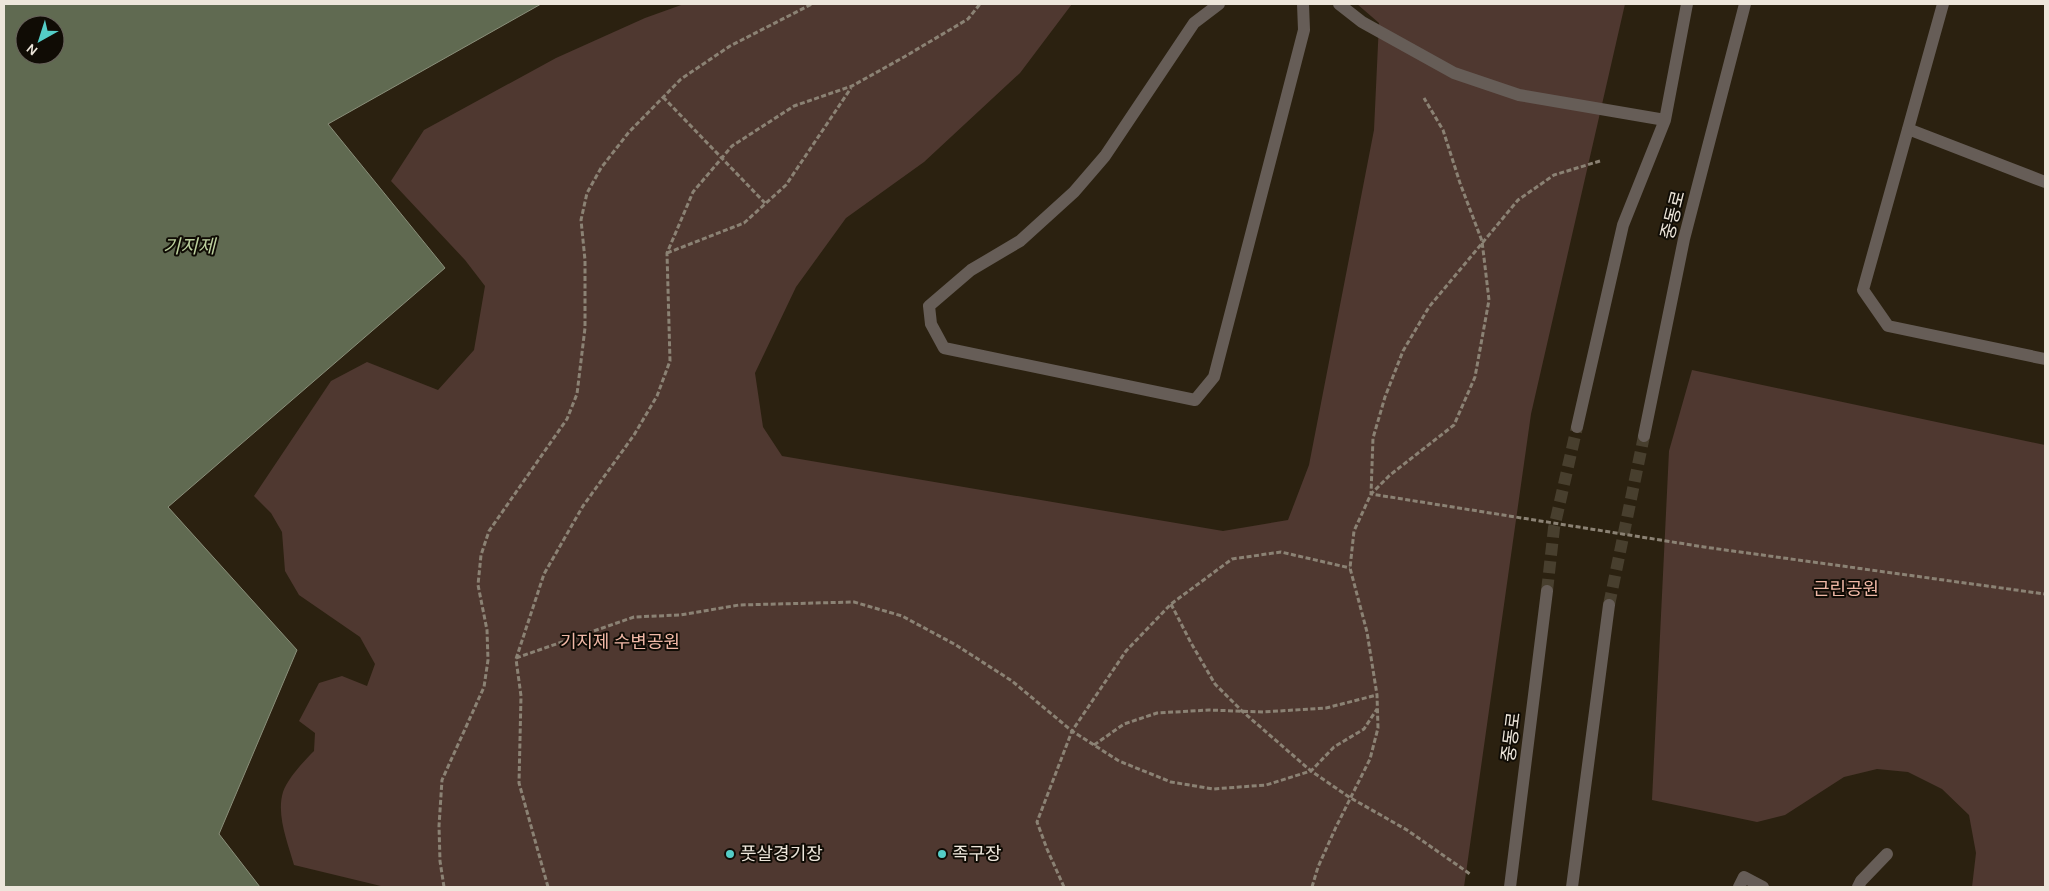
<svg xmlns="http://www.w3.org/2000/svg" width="2049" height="891" font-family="Karla,'Noto Sans KR',sans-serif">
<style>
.green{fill:#4f3830}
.water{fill:#606a51;stroke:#8a8f7a;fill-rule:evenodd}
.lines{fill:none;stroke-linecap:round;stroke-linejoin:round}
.minor-tunnel{stroke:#483f2e;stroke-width:12;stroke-dasharray:12 6;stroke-linecap:butt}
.path{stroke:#8b8274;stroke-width:3;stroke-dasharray:5 2.5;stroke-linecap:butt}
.minor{stroke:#665d57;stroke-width:12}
.poi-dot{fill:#54cdc7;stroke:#100c05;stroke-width:2}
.labels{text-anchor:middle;stroke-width:4;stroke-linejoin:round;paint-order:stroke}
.street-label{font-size:18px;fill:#ede6db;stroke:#100c05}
.park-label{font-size:18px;fill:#f0b8a6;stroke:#100c05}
.poi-label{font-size:18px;fill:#ede6db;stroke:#100c05;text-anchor:start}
.water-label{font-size:19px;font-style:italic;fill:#bbcf9d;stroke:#100c05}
</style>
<rect width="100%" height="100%" fill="#2b2110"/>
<path class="green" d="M684,4h388l-52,69 -96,89 -78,56 -50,69 -41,86 8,54 19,29 441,75 65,-11 21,-55 65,-335 5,-107 -22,-19h268l-94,410 -67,473h-1079l-91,-22c-6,-22 -18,-50 -11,-73 5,-14 21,-31 31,-41l1,-18 -16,-12 20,-38 23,-7 25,10 8,-22 -15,-27 -61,-42 -14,-24 -3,-39 -11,-19 -17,-17 77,-115 36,-19 71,28 36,-40 11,-64 -20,-26 -74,-79 33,-51 132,-72 89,-40z
M1692,370l353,75v442h-73l4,-34 -7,-38 -27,-26 -34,-17 -31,-3 -33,8 -59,38 -28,7 -105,-22 17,-349z"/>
<path class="water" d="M4,4h537l-213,120 117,144 -277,239 129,143 -78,184 41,53h-256zM25,25h30v30h-30z"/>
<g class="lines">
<path class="minor-tunnel" d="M1547,591l7,-63 23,-101
M1609,605l35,-169"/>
<path class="path" d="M663,97l102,106
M1600,161l-46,14 -36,25 -89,107 -26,44 -18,46 -12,41 -2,56 333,53 341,47
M667,253l77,-30 42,-38 65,-97
M1171,604l20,39 24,41 27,27 69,60 38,26 58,33 63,44
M516,658l118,-41 46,-2 59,-10 115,-3 48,14 54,29 56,36 60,50 47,30 52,21 42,7 53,-4 45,-14 23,-24 30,-18 13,-20
M1094,745l30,-21 33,-11 52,-3 54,2 63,-4 51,-13
M444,887l-4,-26 -1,-35 3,-46 42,-93 4,-27 -1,-30 -9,-45 3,-30 8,-24 78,-112 10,-25 8,-66v-68l-4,-40 6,-27 14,-25 28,-36 52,-53 49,-33 82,-42
M548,887l-29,-104 2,-87 -5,-37 28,-85 39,-68 51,-71 23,-39 13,-35 -3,-108 26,-61 39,-46 62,-40 58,-20 52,-29 64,-38 12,-15
M1064,887l-17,-38 -10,-27 35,-91 54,-80 45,-47 61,-45 49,-7 69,16
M1312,887l6,-20 18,-40 34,-68 8,-31 -1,-33 -10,-63 -17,-64 4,-37 17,-37 19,-19 64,-50 21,-48 14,-77 -7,-59 -22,-58 -17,-53 -19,-32"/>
<path class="minor" d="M1219,4l-25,19 -89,133 -31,36 -54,49 -49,29 -42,36 2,18 13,24 251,52 19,-23 90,-347 -1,-26
M1339,4l23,18 92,51 65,22 146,25
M1943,4l-80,286 25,36 157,33
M1908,129l137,53
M1577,427l46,-202 42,-105 22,-116
M1644,436l40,-197 61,-235
M1510,887l37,-296
M1572,887l37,-282
M1739,887l5,-10 19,10
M1858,887l3,-6 26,-27"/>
</g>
<g class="poi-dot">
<circle cx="730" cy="854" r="5"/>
<circle cx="942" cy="854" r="5"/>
</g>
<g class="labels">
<g class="street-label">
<text transform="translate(1673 215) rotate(-76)" y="6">중동로</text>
<text transform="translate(1511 737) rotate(-83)" y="6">중동로</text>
</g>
<g class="park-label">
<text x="1846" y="595">근린공원</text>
<text x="620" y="648">기지제 수변공원</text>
</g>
<g class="poi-label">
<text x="740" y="860">풋살경기장</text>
<text x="952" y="860">족구장</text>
</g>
<g class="water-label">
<text x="189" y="253">기지제</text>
</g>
</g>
<rect width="2049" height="891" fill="none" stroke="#ede6db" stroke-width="10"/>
<g transform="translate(40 40) rotate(219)"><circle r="24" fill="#100c05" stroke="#68635b"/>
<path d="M0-4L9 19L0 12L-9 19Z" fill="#54cdc7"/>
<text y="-8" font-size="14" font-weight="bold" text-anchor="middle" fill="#ede6db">N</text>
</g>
</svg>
